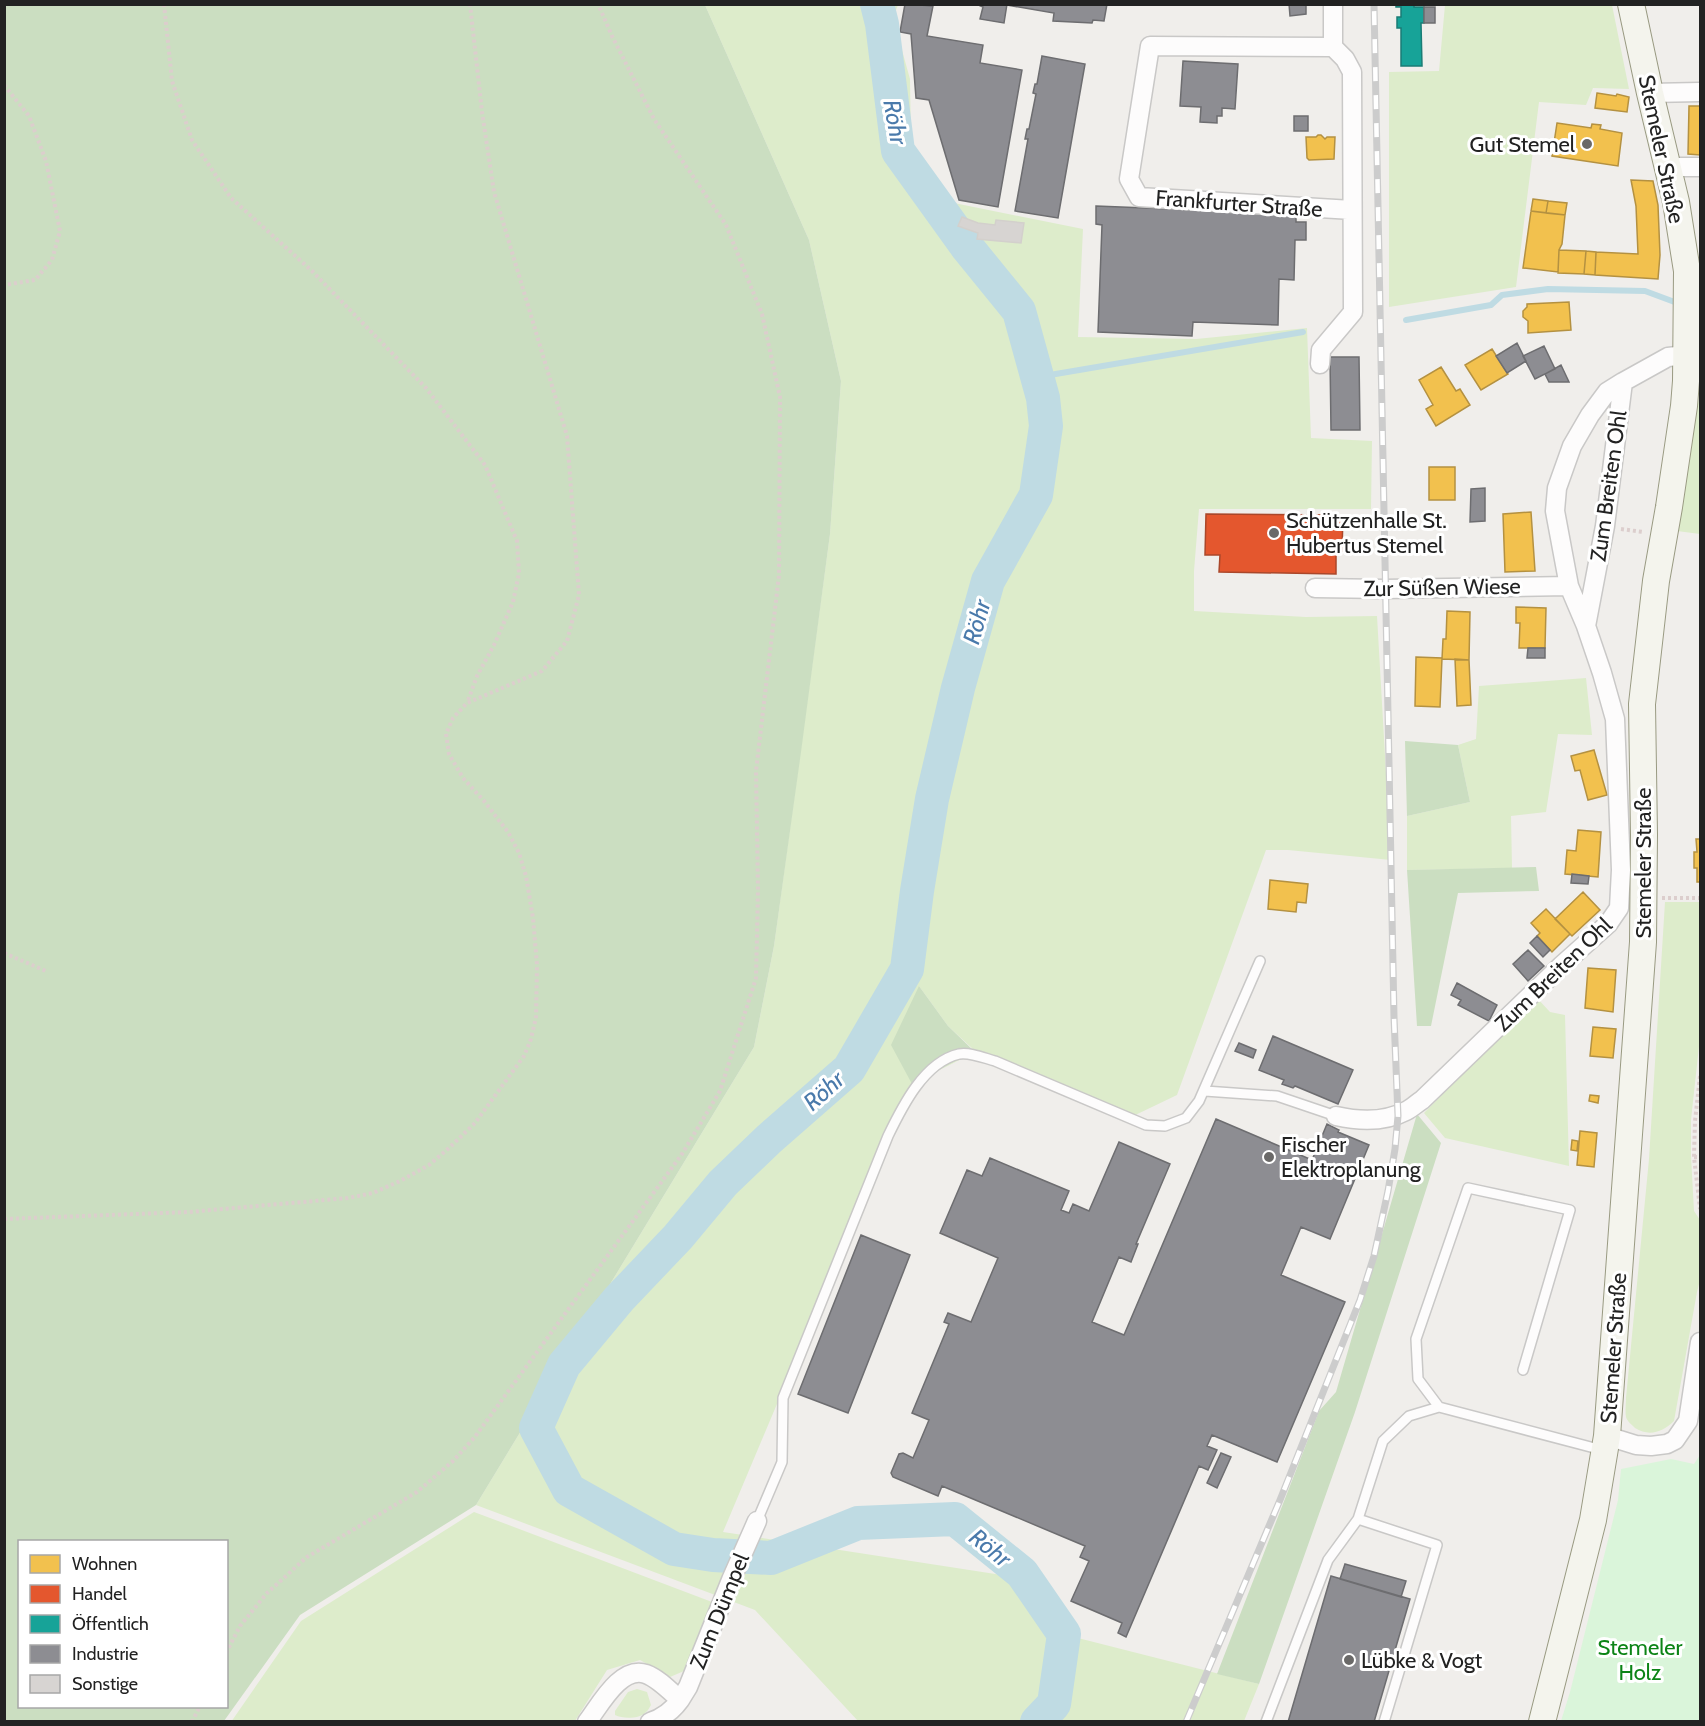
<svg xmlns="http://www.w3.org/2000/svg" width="1705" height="1726" font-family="Cabin,sans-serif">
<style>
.grass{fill:#ddeccb;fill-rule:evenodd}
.forest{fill:#cbdec1;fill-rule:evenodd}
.park{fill:#daf5da}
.homes{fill:#f2c14e;stroke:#b49141;stroke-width:1.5}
.shops{fill:#e4572e;stroke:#aa472a;stroke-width:1.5}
.public{fill:#17a398;stroke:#1a7c75;stroke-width:1.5}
.industry{fill:#8d8d92;stroke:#6d6d70;stroke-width:1.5}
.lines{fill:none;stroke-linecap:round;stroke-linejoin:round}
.stream{stroke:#bfdbe3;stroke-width:6}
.river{stroke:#bfdbe3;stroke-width:34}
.building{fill:#d7d4d2;stroke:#d3d0cc;stroke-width:1.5}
.service-casing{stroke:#c9c8c7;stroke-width:12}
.minor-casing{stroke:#c9c8c7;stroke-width:21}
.secondary-casing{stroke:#999a82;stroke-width:28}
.path{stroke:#dccecd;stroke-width:4;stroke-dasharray:3 3;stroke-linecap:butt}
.service{stroke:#fdfcfc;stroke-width:9}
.minor{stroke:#fdfcfc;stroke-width:18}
.secondary{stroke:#f4f4ed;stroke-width:26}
.rail-casing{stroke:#ccc;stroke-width:7}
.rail{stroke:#fff;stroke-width:4.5;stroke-dasharray:14;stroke-linecap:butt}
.poi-dot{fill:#6a6968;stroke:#fff;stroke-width:2}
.labels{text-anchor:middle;stroke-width:6;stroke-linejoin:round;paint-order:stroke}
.poi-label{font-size:22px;fill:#222;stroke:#fff;text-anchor:start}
.street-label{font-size:22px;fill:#222;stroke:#fff}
.park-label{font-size:22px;fill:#0c8416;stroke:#fff}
.water-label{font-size:24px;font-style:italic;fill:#4a7aab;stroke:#fff}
</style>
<rect width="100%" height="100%" fill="#f0eeeb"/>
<path class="grass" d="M705,5h193l-5,13 17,61 1,64 43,60 129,26 -5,108 118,2 111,-11 4,110 61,3 -1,68h-172l-5,62v40l112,6 71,-1 14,244 -103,-10h-22l-89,245 -50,24 -152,-67 -63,32 -189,448 299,46 52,59 185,47 -15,37h-386l-103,-111 -279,-105 278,-458 20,-101 56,-412 11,-153 -32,-141zM919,986l29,40 26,24 -62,34z
M1445,5h167l17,84 -36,-1 -7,17 -47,-3 -23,185 -127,20v-235l50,-1z
M1700,392v142l-23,-3z
M1586,678l6,57 -34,-1 -12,78 -35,4 1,52 -105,2v-54l63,-14 -12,-57 18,-6 3,-53z
M1665,902h35v135l-9,83v36l3,55 6,9v60l-3,12 -23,129c-11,11 -25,16 -39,7 -3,-3 -8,-7 -9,-11 -1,-5 0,-14 0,-19l23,-239z
M1537,998l13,14 15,3 4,151 -124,-28 -21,-25z
M474,1512l238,90 -28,69 -14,6 -30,-17 -33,10 -32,51 -344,1 70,-101z
M637,1689l10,3 4,13c-2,3 -3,6 -6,8 -7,6 -22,6 -30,2v-4l13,-19z"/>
<path class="forest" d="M5,4l700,1 104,235 32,141 -11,153 -29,218 -27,194 -20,101 -278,458 -176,110 -76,106h-219zM20,1542h206v164h-206z
M1405,741l53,4 12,57 -63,14z
M1536,867l3,24 -81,2 -27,133h-14l-10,-156z
M919,986l29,40 26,25 -62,33 -21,-39z
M1417,1114l24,29 -86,269 -96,272 -42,-10 102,-263 17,-19z"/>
<path class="park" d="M1700,1455v266h-139l9,-29 48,-192 3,-31 50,-10 23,5z"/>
<path class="homes" d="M1597,93l19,3 1,-2 12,3 -2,15 -32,-4z
M1689,106h11v49l-12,-1z
M1557,123l34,5 1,-4 9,1 -1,4 22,4 -4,33 -66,-10z
M1318,135h3l4,4 2,-2h8l-1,22 -25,1 -2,-2 -1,-21h10z
M1631,180l22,1 5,24 2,50 -2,24 -63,-4 1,-23 42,2 -2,-48z
M1533,199l15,2 -2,12 -15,-2z
M1548,201l19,2 -2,12 -19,-2z
M1531,211l34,4 -3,29 -3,6 -1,22 -35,-4z
M1559,250l27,1 -2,23 -26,-1z
M1586,251l10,1 -1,23 -11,-1z
M1569,302l2,28 -43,3v-12l-5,-4v-6l4,-4v-3z
M1492,349l16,25 -27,16 -16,-25z
M1441,367l15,24 4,-2 10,16 -34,21 -10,-17 7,-4 -14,-25z
M1429,467h26v33h-26z
M1531,512l4,59 -30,1 -2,-58z
M1516,607l30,1 -1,40h-26l1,-25h-4z
M1447,611l23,1 -1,48 -27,-1 1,-20h3z
M1416,657l26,1 -2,49 -25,-1z
M1455,659l14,1 2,45 -14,1z
M1594,750l13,45 -19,5 -8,-30 -5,1 -4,-15z
M1578,830l23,2 -3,45 -33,-3 2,-24 9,1z
M1696,839h4v43h-3v-14h-3v-16h3z
M1270,880l38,4 -2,19 -9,-1 -1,10 -28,-3z
M1583,892l17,18 -28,26 -17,-17z
M1546,909l24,25 -18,18 -15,-16 3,-3 -9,-10z
M1588,968l28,2 -3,42 -28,-4z
M1593,1027l23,2 -3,29 -23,-2z
M1590,1095l9,1 -1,7 -9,-2z
M1580,1131l17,2 -3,34 -17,-2z
M1572,1140l6,1 -1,10 -6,-1z"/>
<path class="shops" d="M1206,514l137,1 -1,36h-6v23l-117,-2 1,-17h-15z"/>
<path class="public" d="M1396,4h18v3h10v16h-3l1,43h-21v-38h-4v-11h4v-10h-5z"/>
<path class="industry" d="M905,4l28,2 -6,30 56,9 -3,18 42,7 -24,137 -39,-7 -30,-100 -13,-2 -5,-64 -11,-2z
M976,4h31l-3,19 -24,-4 3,-12z
M1107,4l-3,17 -11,-1 -1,3 -39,-2 1,-8 -47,-8z
M1289,4h17v10l-16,2z
M1424,7h11v16h-11z
M1042,56l43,8 -27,154 -43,-7 13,-72h-3l2,-10h2l7,-35 -3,-1 2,-9h2z
M1183,61l55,3 -3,45 -13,-1v8h-5v7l-17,-1 1,-15 -21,-1z
M1294,116h14v15h-14z
M1096,206l200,8v8h10v18h-11l-1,40 -15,-1 -1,46 -85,-3 -1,14 -94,-4 4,-107 -6,-1z
M1517,343l9,18 -19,12 -11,-17z
M1544,346l11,23 -20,10 -12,-23z
M1330,357h29l1,73h-29z
M1561,365l8,17h-20l-4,-8z
M1485,488v33l-15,1 1,-33z
M1528,648h17v10h-18z
M1572,874l17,2 -1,8 -17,-1z
M1537,936l13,14 -7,7 -13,-14z
M1528,950l16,16 -16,15 -15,-17z
M1457,983l40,22 -8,16 -31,-16 3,-5 -10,-5z
M1273,1036l80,34 -15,34 -43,-18 -2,2 -11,-4 2,-4 -25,-10z
M1239,1043l17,7 -3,8 -18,-7z
M1216,1119l96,41 15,-36 12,6 -1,2 31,13 -39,94 -29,-12 -20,48 64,27 -68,160 -65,-27 -5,11 10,4 -9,20 -9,-4 -73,171 -8,-4 4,-10 -51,-22 18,-40 -9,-4 5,-11 -143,-60 -4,10 -45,-19 -2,-4 8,-19 4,-1 10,5 16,-38 -17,-7 37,-89 -5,-2 4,-9 23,9 27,-64 -58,-25 27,-63 15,6 8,-18 79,33 -8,19 8,3 4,-9 16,7 30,-69 51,22 -34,80h2l-7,18 -12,-5 -27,65 32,13z
M861,1235l49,20 -62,158 -50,-19z
M1221,1453l10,4 -14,31 -10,-5z
M1345,1564l61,17 -5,16 -61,-18z
M1331,1576l79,23 -36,123h-86z"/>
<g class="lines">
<path class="stream" d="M1406,320l85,-15 11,-10 46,-6 97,2 35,13
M1038,377l265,-45"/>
<path class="river" d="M877,4l5,20 16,127 69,96 52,64 24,87 3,28 -10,69 -48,86 -30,107 -26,111 -15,92 -10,78 -58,100 -80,70 -46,44 -45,54 -59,62 -55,66 -28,63 33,62 105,59 39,6 58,3 87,-35 97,-4 67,54 42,61 -10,70 -17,18"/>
</g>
<path class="building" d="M962,217l16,6 17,2 1,-5 28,3 -3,20 -44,-4 1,-6 -20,-7z"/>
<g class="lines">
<g class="service-casing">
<path id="service" d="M1205,1091l72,5 59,20
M1439,1407l-21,-28 -2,-40 52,-151 102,22 -47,160
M1358,1519l79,26 -53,177
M757,1521l25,-59 1,-64 105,-262c14,-29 36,-74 71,-82 11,-2 25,4 36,7l151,64 19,1 21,-8 13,-17 61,-140
M1266,1722l62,-162 30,-41 25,-78 26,-25 30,-9 163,43"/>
</g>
<g class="minor-casing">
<path id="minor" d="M1333,47l-183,-1 -21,133 10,18 213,13
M1650,93l50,-1
M1669,167h31
M1320,364l1,-14 32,-38 -1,-240 -7,-13 -12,-12v-43
M1315,588l70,1 184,-3
M1586,626l19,-100 18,-144
M1336,1116c22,5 49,6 70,-5 6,-3 11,-8 16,-11l140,-135 46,-41 11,-16 2,-38 -6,-151 -13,-46 -16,-47 -17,-40 -14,-75 2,-23 15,-42 18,-31 17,-23 16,-10 45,-25 18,-2
M1607,1436l29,9 15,1 16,-2 8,-4 13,-19 12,-79
M680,1700l8,-13 43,-107 26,-59
M587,1722c13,-17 34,-57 59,-48 13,5 24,17 34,26 -8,11 -17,18 -30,22"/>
</g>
<g class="secondary-casing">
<path id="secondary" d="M1542,1722l51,-202 14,-84 36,-494 1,-107 -2,-131 14,-123 13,-74 15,-101 2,-25 1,-110 -11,-69 -26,-109 -19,-89"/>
</g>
<path class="path" d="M164,4l8,77 20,59 39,58 81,73 114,117 59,77 32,76 2,32 -6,29 -19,43 -17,31 -10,27
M4,85l25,31 17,45 14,70 -8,29 -17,20 -31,5
M1621,529l22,3
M1662,898h38
M4,953l42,18
M1700,1076l-5,45 -1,36 6,52
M1694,1157h6
M4,1219l185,-7 159,-14 25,-5 27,-12 29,-16 20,-17 26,-25 49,-67 7,-17 5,-22 1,-52 -4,-47 -7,-42 -7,-23 -11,-21 -24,-31 -21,-23 -14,-24 -3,-20 7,-16 14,-15 75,-32 25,-30 12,-46 -12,-159 -73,-244 -12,-80 -12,-108
M226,1653l14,-27 27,-33 40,-36 110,-65 36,-31 21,-23 208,-284 38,-63 36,-113 2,-88 -2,-119 23,-196 1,-178 -18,-83 -36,-89 -72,-106 -42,-83 -14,-32
M192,1722l8,-16"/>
<use href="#service" class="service"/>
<use href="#minor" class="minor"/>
<use href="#secondary" class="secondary"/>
<g class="rail-casing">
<path id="rail" d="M1186,1722l94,-222 80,-200 14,-44 14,-65 7,-42 3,-33 -4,-99 -20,-1013"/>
</g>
<use href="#rail" class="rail"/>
</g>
<g class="poi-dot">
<circle cx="1587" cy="144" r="6"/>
<circle cx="1274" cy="533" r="6"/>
<circle cx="1269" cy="1157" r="6"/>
<circle cx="1349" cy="1660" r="6"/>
</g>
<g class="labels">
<g class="poi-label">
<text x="1575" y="152" text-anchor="end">Gut Stemel</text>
<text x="1286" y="528">Schützenhalle St.<tspan x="1286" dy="25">Hubertus Stemel</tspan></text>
<text x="1281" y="1152">Fischer<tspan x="1281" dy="25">Elektroplanung</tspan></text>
<text x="1361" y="1668">Lübke &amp; Vogt</text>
</g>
<g class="street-label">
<text transform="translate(1662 149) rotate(78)" y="8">Stemeler Straße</text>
<text transform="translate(1239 203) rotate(4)" y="8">Frankfurter Straße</text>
<text transform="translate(1608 486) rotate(-82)" y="8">Zum Breiten Ohl</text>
<text transform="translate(1442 587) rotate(-1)" y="8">Zur Süßen Wiese</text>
<text transform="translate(1643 863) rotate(-90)" y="8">Stemeler Straße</text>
<text transform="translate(1553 974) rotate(-44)" y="8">Zum Breiten Ohl</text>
<text transform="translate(1613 1348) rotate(-86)" y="8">Stemeler Straße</text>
<text transform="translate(719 1611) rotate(-68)" y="8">Zum Dümpel</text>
</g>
<g class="park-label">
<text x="1640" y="1655">Stemeler<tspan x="1640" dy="25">Holz</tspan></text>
</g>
<g class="water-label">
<text transform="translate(895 122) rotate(80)" y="8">Röhr</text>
<text transform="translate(977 622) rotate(-74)" y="8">Röhr</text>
<text transform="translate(824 1091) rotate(-42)" y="8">Röhr</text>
<text transform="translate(990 1548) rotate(39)" y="8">Röhr</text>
</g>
</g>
<rect width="1705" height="1726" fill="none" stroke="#222222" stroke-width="12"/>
<rect x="18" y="1540" width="210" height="168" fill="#ffffff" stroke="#a7a7a7" stroke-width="1.5"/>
<rect x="30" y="1555" width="30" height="18" fill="#f2c14e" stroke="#a7a7a7" stroke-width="1.5"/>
<text x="72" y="1570" font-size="18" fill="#222222">Wohnen</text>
<rect x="30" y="1585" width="30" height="18" fill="#e4572e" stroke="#a7a7a7" stroke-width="1.5"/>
<text x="72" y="1600" font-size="18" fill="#222222">Handel</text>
<rect x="30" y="1615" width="30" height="18" fill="#17a398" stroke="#a7a7a7" stroke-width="1.5"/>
<text x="72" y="1630" font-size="18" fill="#222222">Öffentlich</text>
<rect x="30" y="1645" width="30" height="18" fill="#8d8d92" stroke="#a7a7a7" stroke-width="1.5"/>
<text x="72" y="1660" font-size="18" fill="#222222">Industrie</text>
<rect x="30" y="1675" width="30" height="18" fill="#d7d4d2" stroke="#a7a7a7" stroke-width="1.5"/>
<text x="72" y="1690" font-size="18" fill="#222222">Sonstige</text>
</svg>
